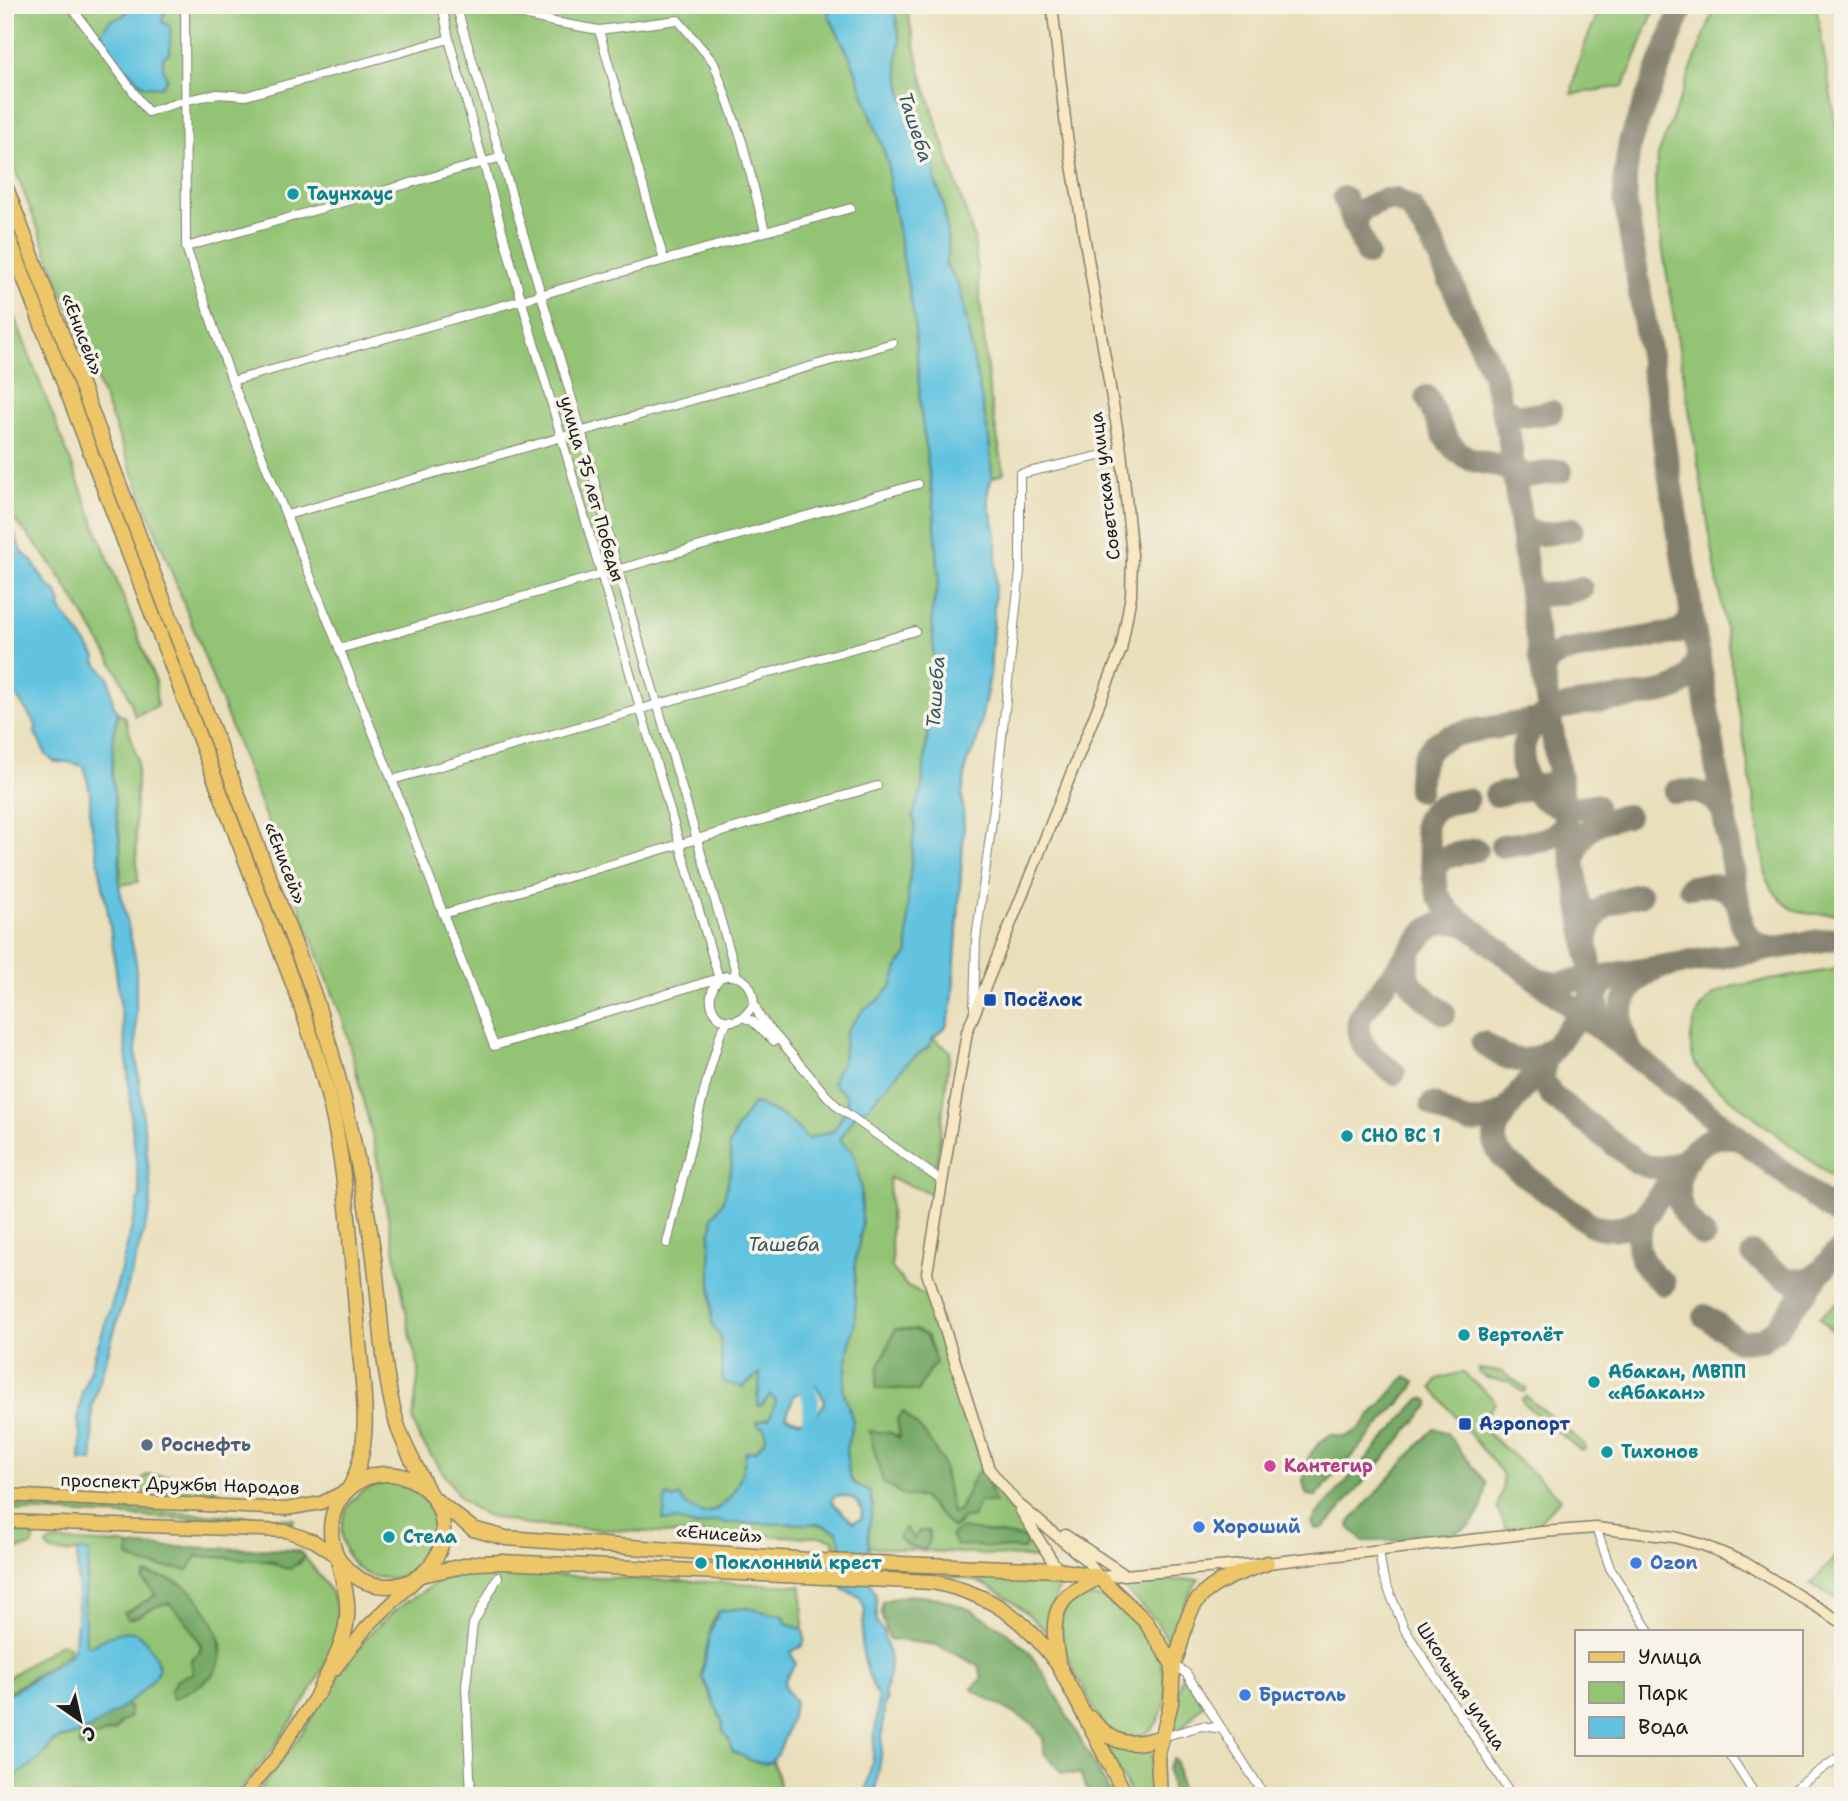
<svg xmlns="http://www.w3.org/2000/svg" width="1848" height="1801" font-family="'Shantell Sans',sans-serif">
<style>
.green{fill:#93c474;stroke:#587048;stroke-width:2;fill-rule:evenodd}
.forest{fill:#76aa66;stroke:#496341;stroke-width:2}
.water{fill:#62c3e0;stroke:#3f707e;stroke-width:2;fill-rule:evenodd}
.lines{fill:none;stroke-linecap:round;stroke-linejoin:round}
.river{stroke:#62c3e0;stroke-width:16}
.taxiway{stroke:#827e6c;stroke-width:24}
.street-casing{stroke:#827e6c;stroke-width:10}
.secondary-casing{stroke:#827e6c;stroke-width:13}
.primary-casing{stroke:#827e6c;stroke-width:15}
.highway-casing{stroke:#827e6c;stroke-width:17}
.street{stroke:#fff;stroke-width:8}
.secondary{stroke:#f7e8c3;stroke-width:10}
.primary{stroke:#ecc669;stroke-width:12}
.highway{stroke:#ecc669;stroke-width:14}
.culture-dot{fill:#0f9aa8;stroke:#f7f3e8;stroke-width:2.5}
.transit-dot{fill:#1a4fb4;stroke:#f7f3e8;stroke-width:2.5}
.service-dot{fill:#5c6f8a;stroke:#f7f3e8;stroke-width:2.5}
.hotel-dot{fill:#d1479c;stroke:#f7f3e8;stroke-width:2.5}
.shop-dot{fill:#3f7fe0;stroke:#f7f3e8;stroke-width:2.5}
.labels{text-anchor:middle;stroke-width:7;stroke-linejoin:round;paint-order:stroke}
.culture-label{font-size:18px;font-weight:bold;fill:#0d838f;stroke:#f7f3e8;text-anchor:start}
.street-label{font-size:18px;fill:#1c1c1c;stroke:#f7f3e8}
.transit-label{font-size:18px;font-weight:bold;fill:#164399;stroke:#f7f3e8;text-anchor:start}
.service-label{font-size:18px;font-weight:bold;fill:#4e5e75;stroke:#f7f3e8;text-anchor:start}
.hotel-label{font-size:18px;font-weight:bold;fill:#b23c85;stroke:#f7f3e8;text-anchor:start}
.shop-label{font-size:18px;font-weight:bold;fill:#366cbe;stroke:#f7f3e8;text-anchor:start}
.water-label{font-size:19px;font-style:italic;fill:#345661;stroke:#f7f3e8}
</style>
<rect width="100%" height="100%" fill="#f7f3e8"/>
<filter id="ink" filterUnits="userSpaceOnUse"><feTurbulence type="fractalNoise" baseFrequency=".0143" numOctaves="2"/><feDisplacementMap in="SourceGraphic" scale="14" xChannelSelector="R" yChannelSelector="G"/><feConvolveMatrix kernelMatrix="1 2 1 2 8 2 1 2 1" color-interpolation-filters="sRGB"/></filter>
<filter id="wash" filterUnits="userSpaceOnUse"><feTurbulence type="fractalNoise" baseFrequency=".00686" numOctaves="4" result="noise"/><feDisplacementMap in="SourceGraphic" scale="28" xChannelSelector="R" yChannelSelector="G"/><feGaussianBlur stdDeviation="1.57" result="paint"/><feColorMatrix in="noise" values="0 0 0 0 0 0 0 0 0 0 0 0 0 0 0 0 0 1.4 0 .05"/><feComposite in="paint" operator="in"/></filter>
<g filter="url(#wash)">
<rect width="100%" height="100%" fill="#e9dfbb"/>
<path class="green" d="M5,5h822l2,11 23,45 36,102 1,18 25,137 7,95 13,95 5,72 -7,31 3,88 -6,19 -7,71 -9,27 2,7 -7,71v60l-8,10 -8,22 -14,15 -14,8 -18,23 -3,27 -10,24 14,12 1,10 -14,26 -27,8c-13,-17 -33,-30 -54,-35l-16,24 -8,18 3,19 -8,37 -12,16 1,7 -3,9 2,90 8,12 4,46 29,-2 3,-6 4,-1v14l-3,9 5,9 8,-11 6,7 -6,17 -13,4 8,4 1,13 -10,12 -10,1c-3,27 -14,56 -43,62l-18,-10 -5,-8 -5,3 -9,-3 -3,24 18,1 15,6 21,-7 10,3c23,0 96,-6 110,9 5,5 4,10 5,16h-8l-1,-8 -9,-3 -143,-3 -155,-9 -43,-10 -22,-16 -43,-63 -5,-17 6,-50 -7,-26 -38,-200 -30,-120 -153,-401 -186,-478z
M894,5h12l16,72 52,161 16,160 14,75 -12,5 -3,-39 -27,-141 -3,-12 -14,-23 4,-11 -6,-50 -8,-21v-13l-16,-53 -16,-17 -6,-37 3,-19z
M1601,5h55l-32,81 -52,8c2,-30 18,-60 29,-89z
M1716,5h100l27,164v743l-5,1c-38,3 -51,1 -71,-32l-111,-672 -1,-26 3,-28z
M5,292l150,388 2,26 -22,10c-8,-32 -26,-59 -43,-87 -25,-43 -50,-84 -87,-118z
M118,713l7,4 13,44 -3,57 3,64 -19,3c5,-29 -1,-62 -6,-91 -4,-27 -1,-55 5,-81z
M1843,968v218l-131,-102c-5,-5 -11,-11 -15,-17 -14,-25 -3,-61 21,-75 5,-3 11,-4 16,-6z
M933,1038l17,13 -17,143 -44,-16 3,90 14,17 28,15 44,153 14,31 49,69 -5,5 -167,-11c-3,-19 5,-36 1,-55l-17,-10 -4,-6 -3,-27 7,-27 -10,-32 5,-38 7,-30v-59l7,-37 -1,-37 -5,-28 -16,-21 17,-28 11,-5 41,-46 20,-15zM915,1330l13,6 8,27 -7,7 -11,21zM870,1432l21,1 51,28 10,52 8,-2 11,-28 -12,41 -6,4 -31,-31 -17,-1 -22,-14z
M1843,1298v43l-24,-23z
M1478,1369l24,3 24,16v2l-3,2 -15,-11 -21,-3 -9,-6z
M1462,1372l31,26 2,5 -17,22 83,73 -25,27 -30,3 -9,-20 6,-22 -1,-13 -70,-85 5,-9z
M1526,1396l58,48 1,6h-5l-56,-46 -2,-5z
M147,1475l62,2 7,12 -5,7 -75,-4 1,-7z
M389,1483c40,4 63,47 34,79 -8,10 -20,15 -33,16 -62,3 -67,-91 -1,-95z
M5,1504l289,15 -1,5 -288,-14z
M5,1531l27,2 3,2 -2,10 -4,2 -24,4z
M53,1541l69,3 7,2v12c32,-1 128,-8 152,9l18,-3 6,-7c12,16 31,36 33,57 4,47 -72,147 -104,182h-229v-14l41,-30 7,-10 27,-9v15h8l1,-9 27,-9 14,-21 -2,-3 -5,-1c15,-11 31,-21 36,-40l-16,-27 -8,-5 -27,4 -17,9 -5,-1 -2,-38 4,-39 -11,-17 -4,2 -22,-1 -5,-7zM146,1574c37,7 39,12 60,42 5,7 12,15 14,23 8,32 -23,49 -46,59l19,-25 8,-27 -13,-23 -18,-20 -11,1 -25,14 -9,-5 31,-18z
M1843,1549v54l-32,-19z
M482,1572l320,14 1,44 -17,-7 -67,-12 -7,12 -10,47v6l20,45 1,9 6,10 3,10 35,14 6,-3 10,35h-528l44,-59 47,-73 24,-31 26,-24 40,-26 24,-9z
M930,1574l124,5 5,6 -9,32v19c-20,-22 -52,-50 -82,-57 -12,-3 -26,-3 -38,-5z
M1199,1579c-19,28 -20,39 -24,72l-19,-30 -36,-37z
M1078,1596c14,1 29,1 41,9 32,20 58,76 41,112 -10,22 -36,27 -53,11 -10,-9 -15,-25 -22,-37 -13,-24 -44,-76 -7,-95z
M61,1643l8,3 -1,8 -63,41 2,-17z
M1182,1673l21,31 -20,23 -11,4z
M1099,1734l24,16 28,1 2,45h-21z"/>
<path class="forest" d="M895,1329l20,1 12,6 9,27 -7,7 -11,21 -42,-3 2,-19z
M1406,1376l9,5 -2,7 -97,108 -9,-1c-11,-24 3,-48 24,-61l14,3 13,-7z
M1424,1398l5,3v5l-99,115 -8,7 -7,1 -3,-6 5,-9 103,-115z
M903,1412l22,22 17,27 10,52 8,-3 11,-27 9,-14 8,13 7,21 -16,-2 -6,16 -10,1 -10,10 -31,-31 -17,-1 -22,-14 -14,-51 22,2 9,5 -3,-19z
M1434,1428l12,4 40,51c0,16 -6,35 -19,44 -21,14 -79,14 -105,14l-13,-14 1,-5z
M905,1528l9,11 5,-8h10v10l-4,9 -17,-5 -10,-8z
M961,1528l64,10 2,5 -3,6 -68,-4 -5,-10z
M129,1546l162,4 9,2 5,5 -15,12 -9,-2 -8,-6 -76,-5 -9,14 -43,-5 -16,-7z
M146,1574c13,2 30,6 41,14 20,15 46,61 27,85 -10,12 -27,19 -41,26l-3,-7 7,-13 16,-6 -2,-13 9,-8 1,-6 -13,-23 -19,-20c-16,1 -25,14 -41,16l-3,-6 31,-18 -13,-15z
M909,1595l30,3 32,12 36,22 21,19 16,23 68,122h-22l-10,-22 -18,-1 -18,-20 -1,-14 -10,-15 -62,-35 11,-10 -3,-13 -42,-21 -48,-6 -8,-25 1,-13z
M123,1705l5,1 2,11 -10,6 -4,7 -26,9 -2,9h-8v-15z
M1173,1759l3,1 6,36h-10l-4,-28z"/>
<path class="water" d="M122,5h44l-4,17 8,4v26l-7,6v10l4,11 -6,8 -17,-1 -25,-24 -18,-29 9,-13 14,-4 3,-7z
M827,5h67l6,37 -3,19 6,37 16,17 16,53v13l8,21 6,50 -4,11 14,23 3,12 27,141 3,39 -4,12v12l8,31v38l-6,104 -14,71 -9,15 -5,34 2,33 -12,178 -6,21 -13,11 -4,8 -20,15 -41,46 -11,5 -17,28 12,11 4,10 5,28 1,37 -7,37v59l-7,30 -5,38 10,32 -7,27 3,27 3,6 18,10 3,14 -5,26 2,49 6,15 1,27 7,9c-1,11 3,14 5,23 3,15 -3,29 -5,43l3,1 -3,7 -3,51 -7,39h-9l8,-40 5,-57 -11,-28 -6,-27 4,-34 -5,-13 -17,-8 -1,-41 -5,-16 -16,-8 -94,-1 -10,-2 -21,6 -15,-6 -18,-1 3,-24 8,3 6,-3 5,8 18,10c29,-6 40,-35 43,-62l10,-1 10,-12 -1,-12 -6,-1 -2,-4 13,-4 6,-17 -6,-6 -8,10 -4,1 2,-33 -17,14 -20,-5 -3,-46 -8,-12 -2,-90 3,-9 -1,-7 11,-16 9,-37 -3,-18 8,-19 16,-24c21,5 41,18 54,35l27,-8 14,-26 -2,-10 -14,-12 11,-24 3,-27 18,-23 14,-8 14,-15 8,-23 8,-9v-60l7,-71 -2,-7 9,-27 7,-71 6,-19 -3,-88 7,-31 -5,-72 -13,-95 -7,-95 -25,-137 -1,-18 -36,-102 -23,-45zM816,1385l8,15 -2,7 -9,13 -14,1 -13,-4 8,-22zM836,1496c15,-2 29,7 25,23l-8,3c-7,-6 -14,-12 -20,-19l-1,-4z
M5,521l11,16 5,14 10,9 16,25 9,6 5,12 -1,5 36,49 -1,4 14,17 4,26 5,9 -5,22 -1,39 8,76 -1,35 17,77v91l15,139 -1,18 -58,197 1,54h-13l1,-19 -3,-24 4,-25 31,-93 27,-105 -8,-68 -6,-79 -17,-130 -19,-101v-25l-6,-26 -17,-4h-12l-8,-6 -12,-23 1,-8 -19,-28 -12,-11z
M77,1551h12l-5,56 2,38 5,1c14,-7 34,-22 50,-10 6,6 19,24 17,33 -3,19 -60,57 -78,64 -8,4 -18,3 -26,8 -7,5 -10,15 -17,20 -10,8 -21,15 -32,21v-85l63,-40c14,-15 9,-84 9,-106z
M746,1608l38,8 2,7 17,7 2,9 -3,7 -11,6 5,12c-15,20 -16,19 -1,39 -4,12 -14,57 -27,60 -11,3 -26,-8 -36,-12l-3,-11 -6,-10 -1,-9 -20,-45 7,-39 10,-26z"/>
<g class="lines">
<path class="river" d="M802,1367l9,34 -2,41"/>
<path class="taxiway" d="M1683,5l-53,137 -5,34v24l117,726c6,13 14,19 28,22
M1344,198l23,56
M1354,224l8,-14 21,-10h13l15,8 23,38 59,127 16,62 20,152 63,391 9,46 9,14
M1427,397c12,27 19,56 50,64 14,3 26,4 37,13
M1502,405c13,16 30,10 49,7
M1513,467l13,9 35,-5
M1521,524c12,17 34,8 51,5
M1529,587c13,14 35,5 52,2
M1543,672l5,-12 14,-8 117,-20 10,-10 3,-13
M1419,790c-3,-52 32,-56 72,-62 19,-3 37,-7 55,-9
M1675,792c23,-3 40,2 51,25
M1496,795l51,-11
M1595,805c-15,2 -28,5 -42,-1 -35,-14 -41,-60 -14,-84 26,-24 104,-18 139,-33l14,-12 7,-21
M1502,846c23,-4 58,-1 64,-29
M1574,860c6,-32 23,-40 53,-44
M1433,876c6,-22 23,-22 43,-26
M1690,887c23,-4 39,-4 49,19
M1467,925l-17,-12 -12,-18 -13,-70c5,-21 23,-22 42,-25
M1586,940c7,-33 23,-39 54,-45
M1411,950c-13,34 10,44 33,63
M1620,973l-16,10 -9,10 -88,117c-14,19 -18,35 0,52l83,62c19,9 38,4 54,-8
M1537,980l18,4 288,-47
M1483,1043c23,18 45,25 69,5
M1632,1052c-21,-32 -10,-67 23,-83
M1545,1060l-2,20 8,15 87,68c17,8 36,5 50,-7
M1394,1073c-20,-16 -42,-28 -34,-57l64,-83c14,-12 26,-13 43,-8l376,294
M1432,1104c28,19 43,26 75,6
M1682,1168c-10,29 0,50 22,68
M1753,1254c23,18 40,39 68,17
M1664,1284c-40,-31 -29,-56 -2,-92 11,-14 22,-29 33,-43 15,-13 28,-15 46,-9
M1705,1316l34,25 22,-1 15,-11 58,-74 9,-6"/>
</g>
</g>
<g filter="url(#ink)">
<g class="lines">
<g class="street-casing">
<path id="street" d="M70,5l78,107 39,-12 30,-6 29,2 203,-57
M185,5l1,242 46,134 160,399 102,266 232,-70c19,-1 27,10 28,28 -3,4 -7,10 -11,13 -22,15 -45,-14 -24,-38
M442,5l7,34 73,263 197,677
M456,5l125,425 37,140 119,406
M480,5l74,17 45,8 79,-10 36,43 28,78 23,90
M599,30l65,230
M186,247l316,-90
M232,381l619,-173
M287,515l606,-172
M339,649l579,-165
M392,780l523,-149
M443,914l434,-128
M754,1004l6,13 67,79 12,12 103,73
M974,1009l2,-70 20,-147 24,-221v-97l101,-23
M743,1017l9,4 22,20
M667,1243l40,-163 14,-48 8,-12
M1596,1528l14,40 39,63
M1379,1550l4,26 21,52 108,168
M1173,1665l13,8 79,123
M1162,1737l40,-11 20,3
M1729,1754l27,42
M471,1796l-5,-111 7,-61 25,-47
M1785,1796l58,-42"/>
</g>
<g class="secondary-casing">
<path id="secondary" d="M1052,5l15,131 54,315 11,104 -1,40 -10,55 -154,382 -40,241 62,196 27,33 72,60 11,15 168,-14 275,-31 54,-4 78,9 29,8 41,17 99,61
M1021,1511l37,59
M1065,1535l60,40"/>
</g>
<g class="primary-casing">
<path id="primary" d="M5,1495l281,14 35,-6 28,-14
M5,1521l281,10 28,10 24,16
M334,1670l32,-42 55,-53
M244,1796l33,-40 46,-71"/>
</g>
<g class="highway-casing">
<path id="highway" d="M5,185l308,807c28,84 47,170 60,258 8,57 8,118 24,174 7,24 21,45 31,67
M5,228l293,769c14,42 28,84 37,128 13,68 17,138 23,207 4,51 17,110 -9,157
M331 1530a56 56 0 1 1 112 0a56 56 0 1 1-112 0Z
M433,1498l40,31 33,9 317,23 235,9 41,7 47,45 27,43 -2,38 -13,51 2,42
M421,1575l56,-12 25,-1 430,20c58,12 92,35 127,84l67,130
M1058,1661c-4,-21 -8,-51 11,-66 9,-7 20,-12 30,-18
M1173,1665c8,-16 9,-31 15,-47 11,-34 49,-44 79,-55
M318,1693c14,-28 32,-57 29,-90 -1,-15 -6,-29 -9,-44
M1090,1718c25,27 37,30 72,19"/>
</g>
<use href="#street" class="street"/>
<use href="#secondary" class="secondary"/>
<use href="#primary" class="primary"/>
<use href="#highway" class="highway"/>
</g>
</g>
<g class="culture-dot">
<circle cx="293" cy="194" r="7"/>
<circle cx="1347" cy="1136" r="7"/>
<circle cx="1464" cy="1335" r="7"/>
<circle cx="1594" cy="1382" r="7"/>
<circle cx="1607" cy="1452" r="7"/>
<circle cx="389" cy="1537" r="7"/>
<circle cx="701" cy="1563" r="7"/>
</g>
<g class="transit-dot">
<rect x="983" y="993" width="14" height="14" rx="3.5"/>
<rect x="1458" y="1417" width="14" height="14" rx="3.5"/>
</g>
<circle class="service-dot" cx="147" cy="1445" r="7"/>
<circle class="hotel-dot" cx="1270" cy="1466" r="7"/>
<g class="shop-dot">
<circle cx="1199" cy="1527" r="7"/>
<circle cx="1636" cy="1563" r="7"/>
<circle cx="1245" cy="1695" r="7"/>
</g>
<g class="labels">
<g class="culture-label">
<text x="307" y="200">Таунхаус</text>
<text x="1361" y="1142">СНО ВС 1</text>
<text x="1478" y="1341">Вертолёт</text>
<text x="1608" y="1378">Абакан, МВПП<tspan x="1608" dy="21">«Абакан»</tspan></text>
<text x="1621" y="1458">Тихонов</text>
<text x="403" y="1543">Стела</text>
<text x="715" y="1569">Поклонный крест</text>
</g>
<g class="street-label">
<text transform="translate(82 334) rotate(69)" y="6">«Енисей»</text>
<text transform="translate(1105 486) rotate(-97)" y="6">Советская улица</text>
<text transform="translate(592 489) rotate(74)" y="6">улица 75 лет Победы</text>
<text transform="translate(285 863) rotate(69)" y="6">«Енисей»</text>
<text transform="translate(180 1484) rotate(2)" y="6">проспект Дружбы Народов</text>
<text transform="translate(719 1534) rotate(4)" y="6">«Енисей»</text>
<text transform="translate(1461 1686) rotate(57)" y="6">Школьная улица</text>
</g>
<g class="transit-label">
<text x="1004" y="1006">Посёлок</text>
<text x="1479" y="1430">Аэропорт</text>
</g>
<g class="service-label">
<text x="161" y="1451">Роснефть</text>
</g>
<g class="hotel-label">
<text x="1284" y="1472">Кантегир</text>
</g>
<g class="shop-label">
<text x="1213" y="1533">Хороший</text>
<text x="1650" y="1569">Ozon</text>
<text x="1259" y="1701">Бристоль</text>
</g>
<g class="water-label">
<text transform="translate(916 127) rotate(72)" y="7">Ташеба</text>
<text transform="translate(935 692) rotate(-86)" y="7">Ташеба</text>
<text x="784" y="1251">Ташеба</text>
</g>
</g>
<rect width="1848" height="1801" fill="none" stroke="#f7f3e8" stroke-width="28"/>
<rect x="1575" y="1630" width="228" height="126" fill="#f7f3e8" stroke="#9f9d96" stroke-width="2"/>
<rect x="1589" y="1652" width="35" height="10" fill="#ecc669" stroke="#9f9d96" stroke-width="2"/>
<text x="1638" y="1664" font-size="21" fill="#1c1c1c">Улица</text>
<rect x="1589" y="1682" width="35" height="21" fill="#93c474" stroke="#9f9d96" stroke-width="2"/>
<text x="1638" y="1700" font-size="21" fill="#1c1c1c">Парк</text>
<rect x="1589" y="1717" width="35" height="21" fill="#62c3e0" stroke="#9f9d96" stroke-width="2"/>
<text x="1638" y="1734" font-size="21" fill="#1c1c1c">Вода</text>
<g transform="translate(80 1720) rotate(146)" stroke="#f7f3e8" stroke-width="5" paint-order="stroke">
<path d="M0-5L12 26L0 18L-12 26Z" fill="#1c1c1c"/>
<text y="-10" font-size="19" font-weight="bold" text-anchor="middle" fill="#1c1c1c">С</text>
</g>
</svg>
